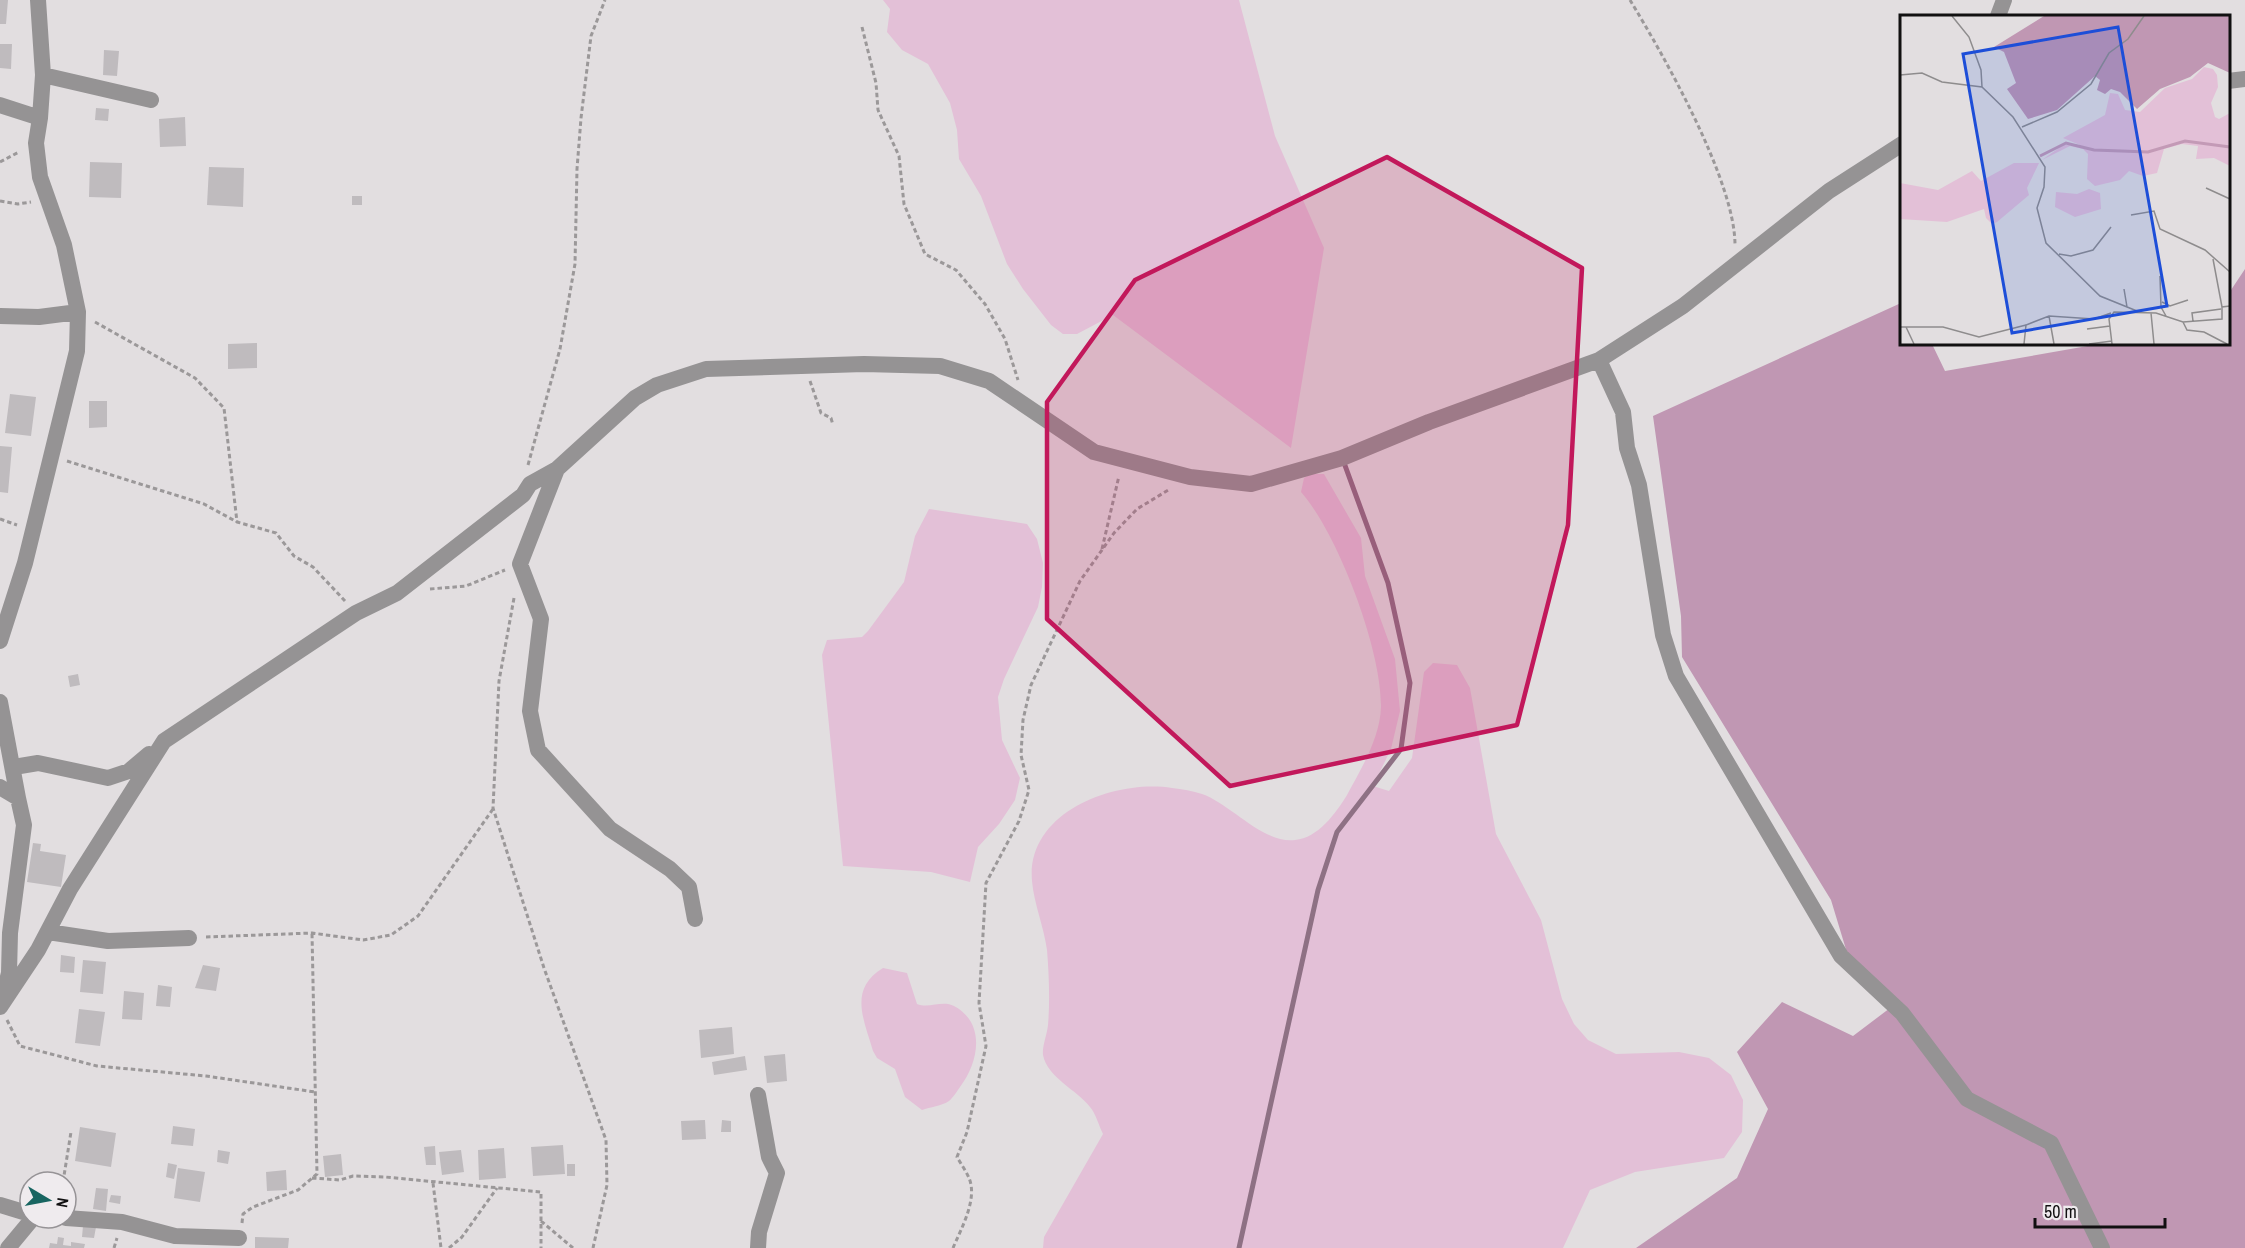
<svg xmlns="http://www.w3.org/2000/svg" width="2245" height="1248" font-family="'Archivo Narrow',sans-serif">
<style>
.green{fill:#e3c0d7}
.forest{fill:#c097b3}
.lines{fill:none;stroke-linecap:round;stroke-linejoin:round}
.stream{stroke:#8e7184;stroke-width:5}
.building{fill:#bfbbbe}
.path{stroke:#9b9899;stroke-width:3;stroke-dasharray:4.5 3;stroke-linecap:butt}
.street{stroke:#959394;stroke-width:16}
.marked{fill:#c2185b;fill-opacity:0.2;stroke:#c2185b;stroke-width:4.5;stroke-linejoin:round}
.inset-river{fill:none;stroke:#c39ab6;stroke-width:3}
.inset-road{fill:none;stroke:#8e8c8d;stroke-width:1.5}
.view{fill:#1d4ed8;fill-opacity:0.15;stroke:#1d4ed8;stroke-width:3}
.inset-edge{fill:none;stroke:#111011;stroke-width:3}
</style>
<rect width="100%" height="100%" fill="#e2dee0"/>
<path class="green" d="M883,0h356l36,136 49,112 -33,200 -178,-133 -36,19h-14l-12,-9 -28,-36 -16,-25 -26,-68 -22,-37 -2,-29 -7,-27 -22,-39 -26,-14 -15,-18 3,-23z
M1310,474h14l37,64 4,38 30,83 5,52 -9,38 -18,37 16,5 23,-33 12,-86 9,-9 24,2 13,23 26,146 45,86 21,79 12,25 14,16 28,14 63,-2 30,6 22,17 12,25 -1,32 -18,26 -89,14 -45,18 -27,58h-520l1,-11 59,-103c-4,-8 -7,-20 -13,-27 -13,-17 -43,-30 -47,-52 -1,-9 4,-20 5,-30 2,-23 1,-51 -1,-75 -3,-23 -13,-46 -15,-69 -6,-70 84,-102 140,-93 10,1 21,3 30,6 29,10 61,50 93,46 23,-2 41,-27 52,-45 14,-26 33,-57 34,-88 1,-57 -43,-173 -80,-215l3,-14z
M929,509l98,15 10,15 6,24 -1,24 -4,20 -34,72 -6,18 4,43 18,38 -5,22 -16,24 -21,23 -8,35 -39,-10 -88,-6 -21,-211 5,-15 35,-3 6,-6 36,-49 11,-46z
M883,968l24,5 10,31c12,5 25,-4 37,2 32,17 25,56 6,81 -3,4 -7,11 -11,14 -7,5 -19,6 -27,9l-17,-13 -10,-28 -18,-11 -4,-7c-9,-31 -25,-62 10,-83z"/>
<path class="forest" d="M2245,269v979h-609l101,-70 31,-69 -31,-57 45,-50 71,34 45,-34 -50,-46 -17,-56 -149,-243 -1,-41 -28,-200 248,-113 1,41h30l13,27 154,-27h129l1,-51z"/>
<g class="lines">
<path class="stream" d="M1239,1248l79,-358 19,-58 64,-83 9,-66 -22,-100 -45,-123"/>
</g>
<path class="building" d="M0,0h8l-2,24h-6z
M0,44h12l-1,25 -11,-1z
M104,50l15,1 -2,25 -14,-1z
M96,108l13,1 -1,12 -13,-1z
M185,117l1,29 -26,1 -1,-28z
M90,162l32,1 -1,35 -32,-1z
M209,167l35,1 -1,39 -36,-2z
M352,196h10v9h-10z
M257,343v25l-29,1v-25z
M10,394l26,3 -5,39 -26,-3z
M89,401h18v26l-18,1z
M0,446l12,1 -4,46 -8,-1z
M78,674l2,11 -10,2 -2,-11z
M33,843l8,1 -1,7 26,4 -5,32 -34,-5z
M61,955l14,2 -1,16 -14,-1z
M83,960l23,2 -3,32 -23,-2z
M203,965l17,3 -4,23 -21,-3z
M158,985l14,2 -2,20 -14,-1z
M124,991l20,2 -2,27 -20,-1z
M79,1009l26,3 -5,34 -25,-3z
M732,1027l2,27 -33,4 -2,-28z
M785,1054l2,27 -20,2 -3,-27z
M745,1056l2,14 -33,5 -2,-13z
M705,1120l1,19 -24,1 -1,-19z
M722,1120l9,1v11h-10z
M173,1126l22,3 -2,17 -22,-2z
M80,1127l36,6 -5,34 -36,-6z
M563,1145l2,29 -32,2 -2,-29z
M435,1146l1,19h-10l-2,-18z
M504,1148l2,30 -27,2 -1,-30z
M218,1150l12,2 -2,12 -11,-2z
M461,1150l3,22 -22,3 -3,-23z
M341,1154l2,21 -18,2 -2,-21z
M168,1163l9,2 -3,14 -8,-2z
M567,1164h8v12h-8z
M178,1168l27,4 -5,30 -26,-4z
M286,1170l1,20 -20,1 -1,-19z
M96,1188l12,1 -2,22 -13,-2z
M111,1195l10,1 -1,8 -11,-2z
M83,1226l13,1 -2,11 -12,-1z
M58,1237l6,1 -1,7 8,1v-4l14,2 -1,4h-35l1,-5 7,1z
M255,1237l34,1 -1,10h-33z"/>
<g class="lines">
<path class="path" d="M1630,0c34,56 105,181 105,245
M862,27l14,56 2,27 21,46 5,48 21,50 31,16 29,34 20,35 13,41
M0,162l19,-10
M0,201l18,3 13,-2
M95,322l100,56 29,30 13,114 39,11 18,23 19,11 32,34
M810,381l11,32 10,5 2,7
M67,461l137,43 33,18
M528,465l32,-116 15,-85 2,-95 4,-51 10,-82 14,-36
M0,519l17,6
M1102,549l17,-73
M430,589l36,-3 39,-16
M514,598l-15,83 -6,127 51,160 62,172 1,45 -14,63
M206,937l106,-4 51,7 28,-5 27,-19 75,-107
M7,1020l13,26 77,20 109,10 109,16
M312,1178l28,2 13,-4 32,1 156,15v56
M63,1182l8,-50
M433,1183l8,65
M541,1221l32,27
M242,1223l1,-9 10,-7 45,-17 19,-16 -5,-241
M114,1248l3,-10
M449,1248l13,-11 35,-49
M953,1248c8,-19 25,-49 16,-70 -3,-7 -8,-14 -12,-21l10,-25 19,-86 -7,-43 7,-120 33,-62 10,-31 -8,-35 2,-35 8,-35 49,-104 34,-48 23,-24 33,-20"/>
<path class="street" d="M38,0l5,75 -3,43
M1998,16l6,-16
M43,75l108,25
M2228,81l17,-2
M0,105l40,13 -4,25 4,34 24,68 14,67 -1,39 -52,212 -25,78
M0,316l39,1 39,-5
M1599,360l24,52 4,36 12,37 24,150 13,41 165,280 61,57 65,86 84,44 51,105
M557,469l-37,95 21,55 -11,92 8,39 72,79 60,40 19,18 6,32
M0,702l18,96
M14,767l24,-4 70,15 21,-7 20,-17
M0,787l18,11 6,27 -14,108 -1,40 -6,23
M48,932l60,9 81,-3
M0,1007l38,-57 32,-61 94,-148 192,-128 41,-20 126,-98 7,-11 27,-15 78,-71 22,-13 49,-16 158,-5 76,2 49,15 105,71 96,25 61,7 91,-26 87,-36 170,-62 84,-54 146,-115 73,-47
M0,1205l30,9
M66,1218l56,4 53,14 64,2
M8,1248l25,-30
M758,1248l1,-16 18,-59 -8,-16 -11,-62"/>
</g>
<path class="marked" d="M1387,157l195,111 -14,257 -51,200 -287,61 -183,-167v-217l88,-122z"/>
<g transform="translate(1900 15)">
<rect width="330" height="330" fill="#e2dee0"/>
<path d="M304,52l9,2 4,6 1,12 -7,16 4,14 4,2 11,-6v53l-16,-8 -18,1 2,-13 -16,-2 -18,5 -7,24 -14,3 -14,-5 -9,9 -25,6 -8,-7 1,-25 -5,-5 -13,-3 -28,14 21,-15h17l-17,-7 42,-23 5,-22 8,1 7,16 15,2 25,-24 27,-9zM114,148h25l-12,25 2,7 -32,27 -5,2 -6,-6 -2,-9 -37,13 -47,-3v-36l38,7 34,-19 9,10zM189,174l11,4 1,16 -26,8 -20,-10 1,-15 21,2z" fill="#e3c0d7"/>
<path d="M144,1h186v57l-22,-10 -18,14 -30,12 -23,20 -17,-17 -9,-3 -6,5 -8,-4 3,-10 -5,-4 -38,34 -29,9 -21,-30 9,-6 -12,-31 -10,-5z" fill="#c097b3"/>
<path class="inset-river" d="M140,141l26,-13 28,7 54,2 37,-11 45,6"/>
<path class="inset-road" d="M52,1l17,21 12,33 1,17M0,60l22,-2 20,9 40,5 31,30 32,50 -1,20 -7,21 9,35 54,53 37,15M122,112l35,-15 34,-28 18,-31 19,-14 16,-23M306,173l24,11M231,200l23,-4 6,18 45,21 25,22M159,239l12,2 22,-6 18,-23M313,244l9,48M260,261l1,31 5,9M224,274l3,18M262,287l8,4 18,-6M251,298l3,31M149,301l5,28M293,306l-1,-8 29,-4M283,307l4,8 17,2 23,12M0,312h43l36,10 47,-12M6,312l8,17M187,314l23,-3M124,329l2,-19 23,-9 45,3 17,-6M189,329l23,-3M212,329l-3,-25 5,-7 42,1 27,9 39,-3v-12l8,-1"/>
<path class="view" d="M218,12l49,279 -155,27 -49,-279z"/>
<rect width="330" height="330" class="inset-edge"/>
</g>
<g transform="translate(48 1200) rotate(100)"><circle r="28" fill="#efebee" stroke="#969396" stroke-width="1.5"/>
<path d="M0-4.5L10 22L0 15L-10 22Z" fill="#186561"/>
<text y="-9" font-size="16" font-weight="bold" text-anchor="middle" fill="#111011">N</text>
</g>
<path d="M2035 1218v9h130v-9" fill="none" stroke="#111011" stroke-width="3"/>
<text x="2044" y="1218" font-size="18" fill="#111011" stroke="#efebee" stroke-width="4.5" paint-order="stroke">50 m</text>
</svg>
